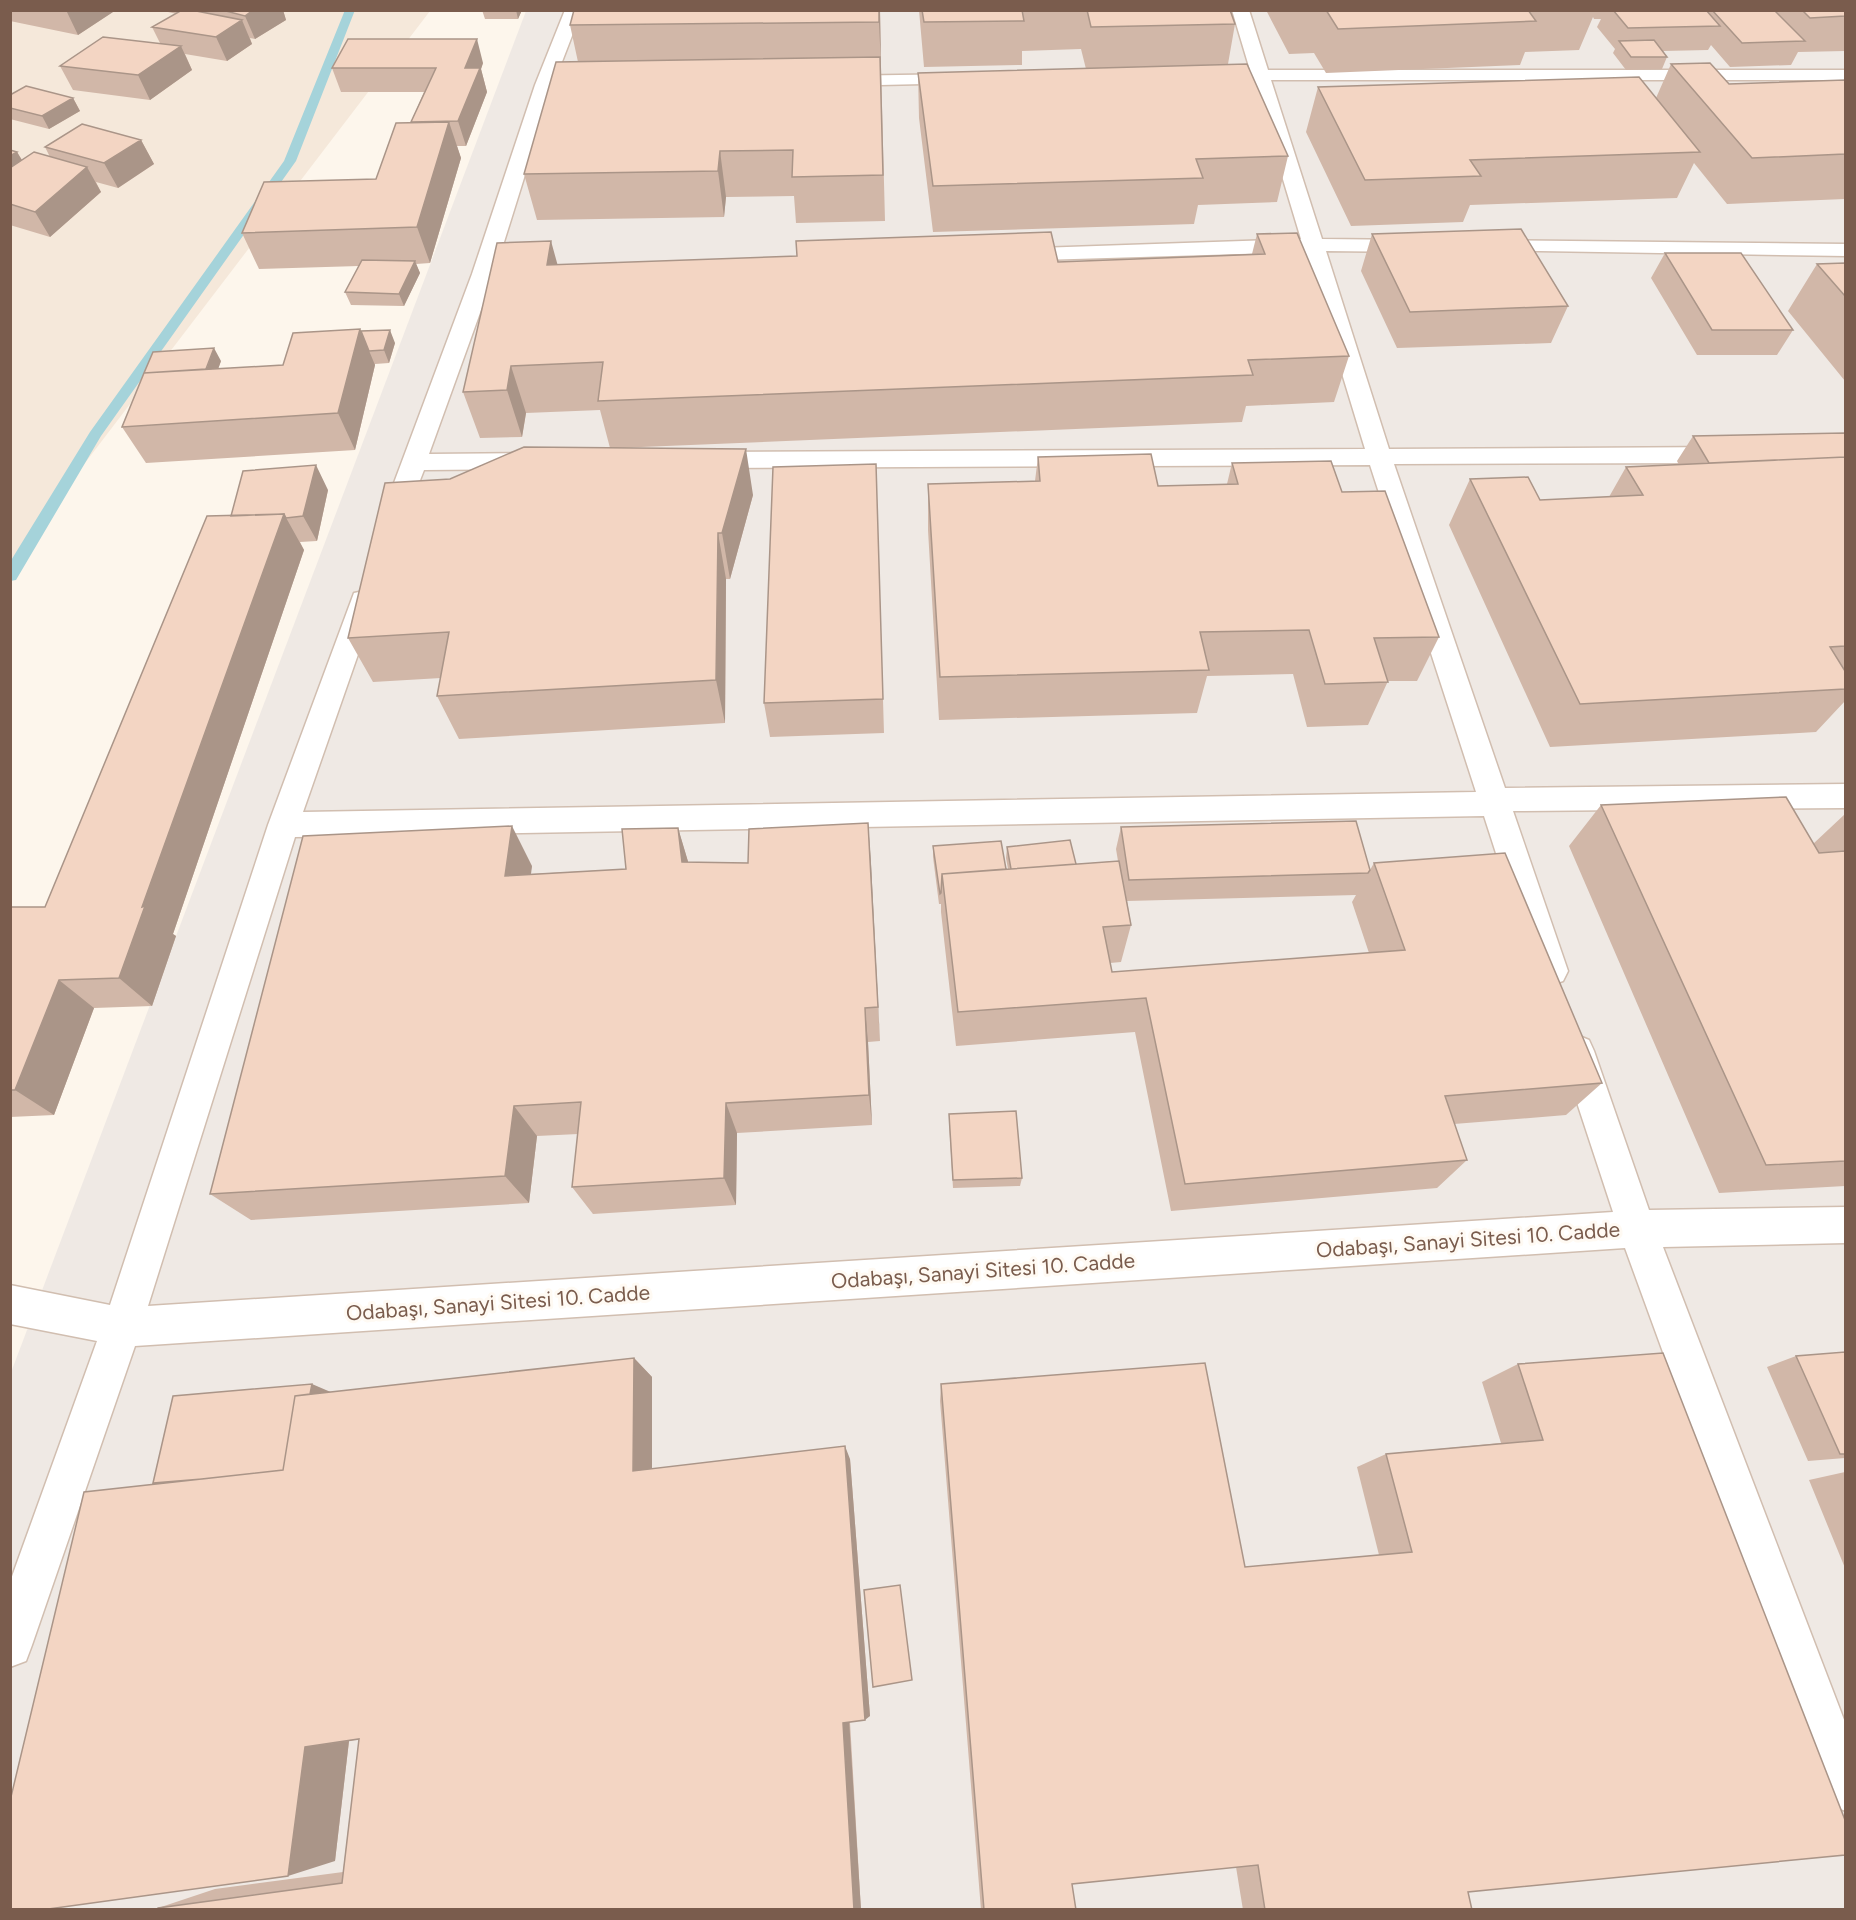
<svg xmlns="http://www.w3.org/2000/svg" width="1856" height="1920" font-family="Figtree,sans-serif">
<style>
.residential{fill:#f5e8da}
.industrial{fill:#efe9e4}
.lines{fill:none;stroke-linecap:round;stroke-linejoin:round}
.stream{fill:#a5d3da;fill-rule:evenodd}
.minor-casing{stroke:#d1beb0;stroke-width:3}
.minor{fill:#fff;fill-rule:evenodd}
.wall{fill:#d1b7a8;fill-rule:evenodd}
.shaded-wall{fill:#aa9588}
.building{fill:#f3d5c3;stroke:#aa9588;stroke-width:1.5}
.labels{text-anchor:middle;stroke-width:6;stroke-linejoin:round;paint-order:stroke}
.street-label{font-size:21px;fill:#7a5c4d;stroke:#fffaf3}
</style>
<rect width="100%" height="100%" fill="#fdf6ec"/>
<path class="residential" d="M11,11h419l-419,549z"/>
<path class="industrial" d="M526,11h1319v1898h-1834l-1,-534z"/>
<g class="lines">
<path class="stream" d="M345,10h10l-59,151 -195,275 -85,144 -6,1v-19l80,-130 194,-271z"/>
<g class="minor-casing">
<path id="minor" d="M565,10h17l-29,75 -59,189 -65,180 107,-1 9,2 3,6 -3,6 -9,2 -112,1 -23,59 -9,2 -9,-2 -4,-6 93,-249 63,-189z
M1232,10h17l19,60h578v10h-575l51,159 93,1 7,2 3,4 -3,4 -7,2 -89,-1 63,198 338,-2 9,3 3,5 -3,5 -9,3 -333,1 111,324 341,-4v24l-333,3 55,160 -5,10 -12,4 -12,-4 -5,-10 -50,-155 -1189,21 -147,469 1465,-94 -53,-161 5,-11 12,-5 12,5 5,11 55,159 197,-3v36l-183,4 183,478v86l-17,-6 -7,-17 -197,-540 -1490,98 -103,299 -6,16 -16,6v-85l87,-241 -87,-17v-39l100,20 158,-480 86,-232 10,-2 10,2 3,7 -74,212 1173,-20 -106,-327 -666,3 -9,-2 -3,-6 3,-6 9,-2 661,-3 -60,-197 -294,9 -7,-2 -4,-4 4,-4 7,-2 290,-10 -48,-159h-15l-9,-5 3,-4 18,-1z
M962,74l6,1 3,4 -3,4 -132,3 -9,-5 9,-5z
M1487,240l359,4v12l-366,-6 -3,-4 3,-4z"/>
</g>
<use href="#minor" class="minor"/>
</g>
<path class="wall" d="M10,10h106l-38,25 -68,-14z
M159,10h124l3,10 -31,19 -5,-1 2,6 -25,17 -42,-7 7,16 -42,30 -77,-10 -13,-24 100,-23 -8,-16 25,-13z
M482,10h40l-4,9h-33z
M880,10l1,57 4,154 -89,2 -2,-27 -68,1 -2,20 -187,3 -13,-46 54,-112 -8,-37z
M919,10h311l5,14 -7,40 60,92 -11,46 -79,3 -4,19 -261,8 -14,-114 -1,-45 168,-4 -5,-20 -59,2v14l-98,2z
M1266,10h579v41l-47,1 -7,13 -61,2 -19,-22 -3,5 -45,1 4,6 -5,12 -36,1 -13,-17 2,-4 -18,-22 4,-8h-7l-1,-2 -14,33 -54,2 -5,13 -194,8 -12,-20 -25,1z
M483,63l-2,6 6,23 -21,54h-9l4,12 -31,105 -14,1 4,9 -16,33 -53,-1 -6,-13 14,-26 -100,3 -17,-36 134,-54 36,-56 -1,-1 13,-30h-83l-9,-24z
M1671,64l58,20 116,-4v119l-118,5 -33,-41 -17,35 -207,7 -7,17 -112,4 -45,-94 12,-45 338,11z
M10,95l63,3 7,13 -31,18 -39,-10z
M141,140l13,24 -36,24 -22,-6 5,10 -51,45 -40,-12v-75l7,2 5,8 28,-3 -5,-10z
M1257,234l92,122 -15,46 -88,4 -4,16 -625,26 136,47 -23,84h-4l-1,144 -266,16 -22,-43 4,-18 -68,4 -25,-44 102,-159 160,-31 -10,-38 -74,3 -4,24 -42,1 -17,-46 95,-127 500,-3 194,-8z
M1372,234l196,72 -17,37 -154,5 -36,-77z
M1665,253l128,77 -16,25h-80l-46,-77z
M1845,263v118l-57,-70 29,-47z
M360,329l1,2 34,12 -6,20 -14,1v1l-20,85 -209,13 -24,-36 99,-66 -3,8 65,-4z
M1845,434v267l-29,31 -266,15 -101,-222 21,-46 70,21 69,-3 17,-30 53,-2 -2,-4 16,-25z
M1038,457l120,29 69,-2 5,-21 110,29 97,145 -22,44h-29l-20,44 -61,2 -14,-53 -86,2 -10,37 -258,7 -11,-190v-46l107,-3z
M876,464l8,269 -114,4 -6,-34z
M328,490l-11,51 -17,1 4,8 -131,384 3,2 -24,70 -58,2 -40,107 -44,2v-210h35l186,-391z
M1601,805l212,39 32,-30v372l-126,7 -150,-347z
M868,823l12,218 -12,1 4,83 -135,8 -1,72 -143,9 -21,-27 6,-53 -41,2 -8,67 -278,17 -41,-26 322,-328 -2,8 96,-5 52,-41 10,34 60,1z
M1121,827l249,43 4,-7 228,220 -36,32 -112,9 13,36 -30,28 -266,23 -36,-179 -179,14 -15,-134v-8h-2l-6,-47v-11l73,23h2l-2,-11 1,-11 69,17 42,-3 -2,-12zM1356,895l-4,7 17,51 -257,19 -2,-9 11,-1 10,-37 -4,-24z
M949,1114l73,64 -2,8 -67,2 -4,-66z
M1845,1352v106l-37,3 -41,-94 29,-11z
M1663,1353l-195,539 4,18h-229l-7,-43 -164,17 4,26h-95l-41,-509 1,-17 304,183 134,-12 -22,-88 29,-13 115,-11 -19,-61 36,-18z
M634,1358l18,19v92l198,-10 20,257 -20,6 11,188 -703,-2 57,-19 128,-17 16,-133 -10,2 -14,120 -178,-377 -4,-1 178,-91z
M1845,1472v96l-36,-88z"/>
<path class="shaded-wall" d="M66,10h50l-38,25z
M253,10h30l3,10 -31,19 -10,-23z
M516,10h6l-4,9z
M879,10h1l1,57 -2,-45z
M242,20l10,24 -25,17 -11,-24z
M477,39l6,24 -2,6 6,23 -21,54 -8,-25 7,-53z
M181,46l11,24 -42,30 -12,-25z
M73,98l7,13 -31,18 -7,-13z
M449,122l12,36 -31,105 -13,-36z
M141,140l13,24 -36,24 -14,-25z
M720,151l6,46 -2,20 -6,-46z
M17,152l15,25 -22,12v-33z
M87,167l14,25 -51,45 -15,-25z
M551,241l13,47 -17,-23z
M415,261l5,12 -16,33 -5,-12z
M360,329l15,36 -20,85 -17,-37z
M390,330l5,13 -6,20 -5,-13z
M214,348l7,13 -8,22 -7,-13z
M511,366l15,47 -4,24 -15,-47z
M746,449l7,46 -23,84 -8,-46z
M316,465l12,25 -11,51 -14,-25z
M284,514l20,36 -131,384 3,2 -24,70 -33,-28 23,-71z
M718,533l8,46 -1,144 -9,-43z
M868,823l3,40 9,178 -2,-34z
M512,826l20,40 -6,48 -21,-38z
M678,828l12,40 -8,-6z
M59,980l35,28 -40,107 -39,-25z
M865,1008l3,34 4,83 -3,-30z
M726,1103l11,30 -1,72 -12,-27z
M514,1106l23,30 -8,67 -24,-27z
M634,1358l18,19v106l-19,-12z
M312,1384l21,9 -37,78z
M845,1446l5,13 20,257 -5,4z
M849,1719l12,191h-7l-11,-187z
M349,1741l-14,120 -47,15 17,-129z"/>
<path class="building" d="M182,10h9l51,10 -26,17 -64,-10z
M222,10h31l-8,6z
M574,10h305v12l-309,3z
M922,10h100l2,11 -100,1z
M1087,10h143l5,14 -144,3z
M1326,10h202l8,11 -198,8z
M1613,10h93l14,16 -92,2z
M1712,10h62l31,31 -63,2z
M1802,10h43v6l-35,2z
M103,37l78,9 -43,29 -78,-9z
M348,39h129l-12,29h15l-22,53 -47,1 25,-54h-104z
M1654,40l13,17h-36l-12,-16z
M880,57l3,118 -91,2 1,-27 -73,1 -2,20 -194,3 32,-112z
M1710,63l19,21 116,-4v74l-93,4 -81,-94z
M1247,64l41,92 -92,3 7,19 -270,8 -15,-113z
M1639,77l61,75 -230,8 11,16 -116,4 -47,-93z
M26,86l47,12 -31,18 -32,-8v-13z
M449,122l-32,105 -175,6 22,-51 112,-3 20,-56z
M82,124l59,16 -37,23 -59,-16z
M10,150l7,2 -7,4z
M34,152l53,15 -52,45 -25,-8v-36z
M1521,229l47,77 -158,6 -38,-78z
M1051,232l7,30 207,-8 -8,-20 40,-1 52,123 -101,4 5,15 -655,26 5,-39 -92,4 -4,24 -44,2 34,-149 54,-2 -4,24 250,-9 -1,-15z
M1665,253h76l52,77h-81z
M362,260l53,1 -16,33 -54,-2z
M1845,263v33l-28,-32z
M360,329l-22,84 -216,14 22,-54 139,-8 10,-32z
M390,330l-6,20 -15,1 -8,-20z
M214,348l-8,21 -62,4 9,-21z
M1845,433v24l-136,6 -16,-27z
M524,447l222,2 -24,84h-4l-2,147 -279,16 12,-64 -101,6 37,-155 65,-4z
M1151,454l7,32 80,-2 -6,-21 99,-2 11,31 43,-1 54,146 -65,1 14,44 -63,2 -16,-54 -109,2 9,38 -269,7 -12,-193 112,-3 -2,-24z
M1845,457v189l-15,1 15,24v18l-265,15 -110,-225 58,-2 12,23 103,-5 -17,-28z
M876,464l7,235 -119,4 9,-236z
M316,465l-13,51 -17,2 -2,-4 -53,2 12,-45z
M284,514l-142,393 3,-1 -26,72 -60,2 -44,110h-5v-183h35l162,-391z
M1786,797l33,56 26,-2v310l-79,4 -165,-360z
M1356,821l14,49 -2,3 -239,7 -8,-53z
M868,823l10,184 -13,1 4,87 -143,8 -2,75 -152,9 9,-85 -67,4 -9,70 -295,18 93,-358 209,-10 -7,50 121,-7 -4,-40 56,-1 4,34 66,1 1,-34z
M1070,840l6,24 -65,5 -4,-22z
M1001,841l5,28 -64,5 -1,19 -1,1 -7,-48z
M1505,853l97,230 -157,13 22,64 -282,24 -39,-186 -188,14 -16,-138 177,-13 12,64 -28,2 9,45 293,-22 -31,-87z
M1016,1111l6,67 -69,2 -4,-66z
M1845,1352v102h-5l-44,-98z
M1663,1353l182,467v35l-377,37 4,18h-207l-7,-45 -186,19 4,26h-92l-43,-526 264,-21 40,204 167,-15 -26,-98 157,-14 -25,-76z
M634,1358l-1,113 212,-25 20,274 -22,3 11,187h-697l1,-2 184,-25 17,-144 -54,8 -17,129 -247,34h-31v-109l74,-309 199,-22 12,-74z
M312,1384l-2,10 -15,2 -12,74 -81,9 -49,4 20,-87z
M900,1585l12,95 -39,7 -9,-97z"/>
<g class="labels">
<g class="street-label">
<text transform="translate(1468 1240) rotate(-4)" y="7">Odabaşı, Sanayi Sitesi 10. Cadde</text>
<text transform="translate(983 1271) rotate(-4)" y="7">Odabaşı, Sanayi Sitesi 10. Cadde</text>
<text transform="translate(498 1303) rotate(-4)" y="7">Odabaşı, Sanayi Sitesi 10. Cadde</text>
</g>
</g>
<rect width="1856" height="1920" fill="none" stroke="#7a5c4d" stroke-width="24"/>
</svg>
